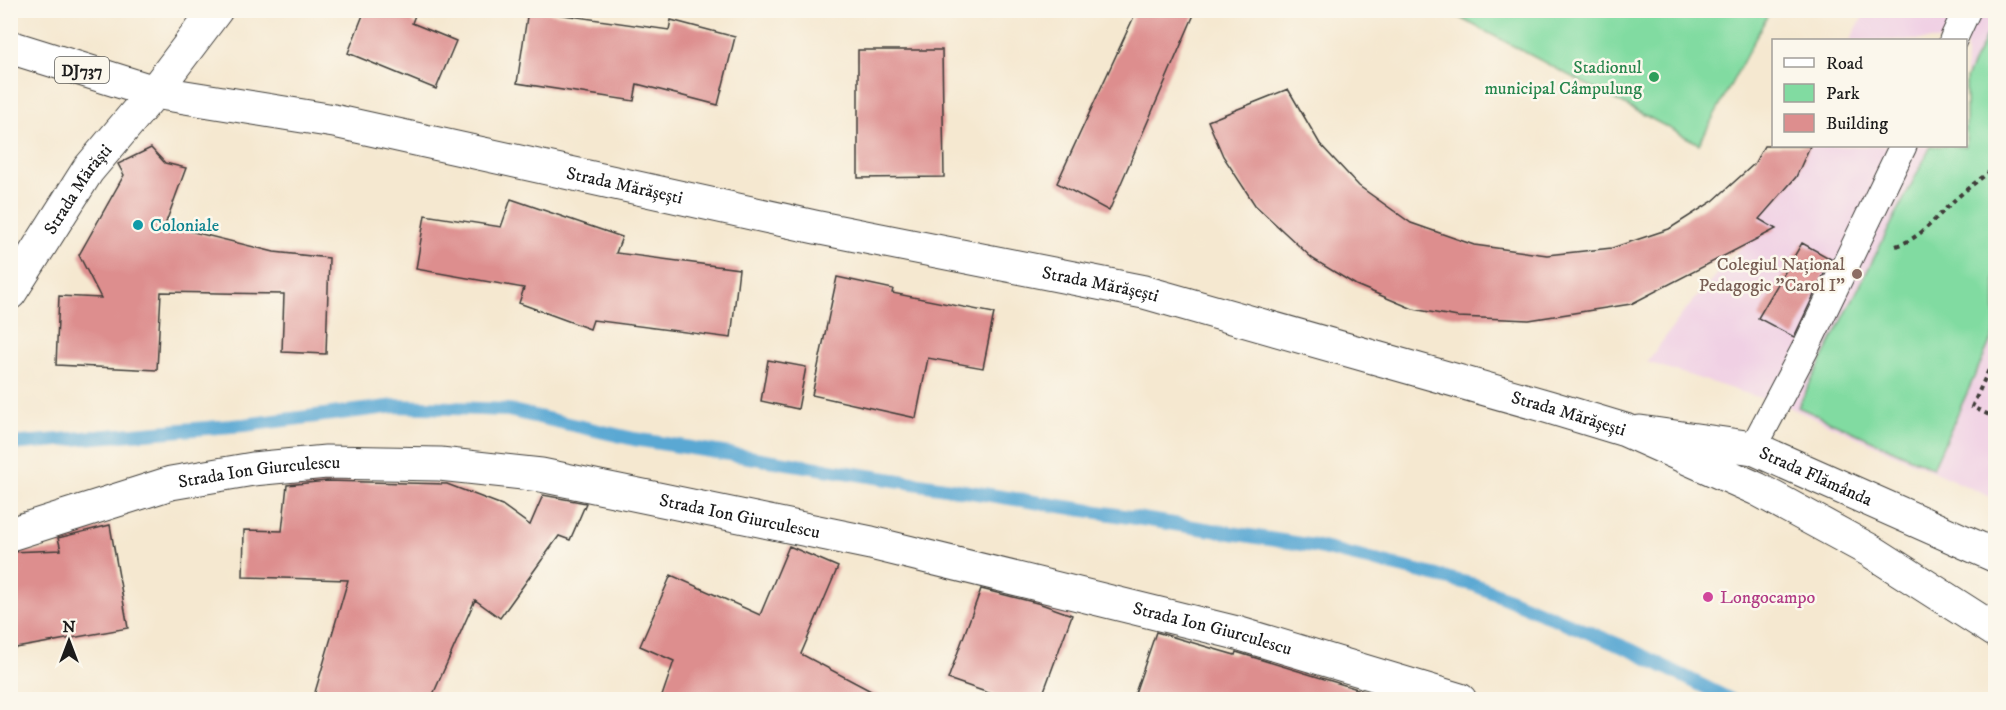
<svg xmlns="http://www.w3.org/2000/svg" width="2006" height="710" font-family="'IM FELL DW Pica',serif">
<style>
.built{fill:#f0d0e4}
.green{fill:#81dba1;stroke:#4e7c5e;stroke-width:1.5}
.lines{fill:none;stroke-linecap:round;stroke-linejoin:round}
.stream{stroke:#5aa8d3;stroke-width:14}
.building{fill:#dd8e8e}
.lane-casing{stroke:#3d3b37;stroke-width:29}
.street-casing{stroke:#3d3b37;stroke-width:35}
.secondary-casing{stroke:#3d3b37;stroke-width:35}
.primary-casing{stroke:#3d3b37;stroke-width:35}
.highway-casing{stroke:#3d3b37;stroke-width:35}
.path{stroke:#3d3b37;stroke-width:4;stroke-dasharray:4.5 4.5;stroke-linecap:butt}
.lane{stroke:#fff;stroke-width:27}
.street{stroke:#fff;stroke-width:33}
.secondary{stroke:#fff;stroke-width:33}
.primary{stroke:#fff;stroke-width:33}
.highway{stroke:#fff;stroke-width:33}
.leisure-dot{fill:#2e9e5b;stroke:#fbf7ec;stroke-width:2}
.culture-dot{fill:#0f9aa8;stroke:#fbf7ec;stroke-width:2}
.education-dot{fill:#8d6e63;stroke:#fbf7ec;stroke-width:2}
.hotel-dot{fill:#d1479c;stroke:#fbf7ec;stroke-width:2}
.labels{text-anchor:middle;stroke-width:5;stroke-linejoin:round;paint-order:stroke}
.shield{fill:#fbf7ec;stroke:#5f5e5a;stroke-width:1.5}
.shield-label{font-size:16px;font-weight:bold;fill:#1c1c1c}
.leisure-label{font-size:18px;fill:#27864d;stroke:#fbf7ec;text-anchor:end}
.street-label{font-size:18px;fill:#1c1c1c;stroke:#fbf7ec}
.culture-label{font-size:18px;fill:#0d838f;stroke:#fbf7ec;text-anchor:start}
.education-label{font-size:18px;fill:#785e54;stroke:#fbf7ec;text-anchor:end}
.hotel-label{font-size:18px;fill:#b23c85;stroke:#fbf7ec;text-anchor:start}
</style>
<rect width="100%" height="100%" fill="#fbf7ec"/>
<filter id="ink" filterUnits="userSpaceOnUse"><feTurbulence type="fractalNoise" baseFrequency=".0167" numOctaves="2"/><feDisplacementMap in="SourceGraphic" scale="12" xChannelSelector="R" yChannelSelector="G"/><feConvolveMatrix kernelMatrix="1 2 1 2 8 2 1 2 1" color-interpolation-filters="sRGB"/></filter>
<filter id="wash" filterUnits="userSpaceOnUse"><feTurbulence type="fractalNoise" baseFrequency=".008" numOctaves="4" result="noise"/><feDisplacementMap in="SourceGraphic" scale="24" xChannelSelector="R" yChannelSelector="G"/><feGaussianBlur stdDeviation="1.35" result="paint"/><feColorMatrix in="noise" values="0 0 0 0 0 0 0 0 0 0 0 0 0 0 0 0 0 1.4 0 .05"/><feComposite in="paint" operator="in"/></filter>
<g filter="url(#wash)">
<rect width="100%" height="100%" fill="#f5e8d0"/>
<path class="built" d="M1866,11h129v488l-206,-92 -142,-45 36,-49 69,-78 45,-89h169v-106h-116z"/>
<path class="green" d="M1447,11h323l-71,133z
M1995,18v313l-62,137 -135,-61 133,-261h35v-68z"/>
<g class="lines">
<path class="stream" d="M10,444l234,-19 152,-19 112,4 126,29 680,107 161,39 156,65 100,50"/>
</g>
<g id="blocks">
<path class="building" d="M365,10h52l-5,13 44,18 -20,48 -88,-36z
M528,10l141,20 2,-10 64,17 -17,68 -81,-21 -3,17 -117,-18z
M1137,10h59l-87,201 -52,-28z
M858,50h84l2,127 -86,1z
M1288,89l32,55 39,42 52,37 63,22 73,10 65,-7 57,-19 44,-28 41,-37 10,-18h46l-14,31 -37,42 17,10 -145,75 -102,16 -71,-3 -45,-8 -57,-24 -43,-26 -58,-54 -32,-49 -15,-35z
M151,148l14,15 21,5 -21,57 109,27 55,6 -3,96 -44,-2 2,-58 -123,-2 -4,78 -101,-5 3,-69 42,2 -22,-43 45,-80 -6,-11z
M511,199l111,38 -6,16 123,16 -8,69 -138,-18 -3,9 -71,-26 5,-15 -108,-19 9,-54 76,12z
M1802,243l29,16 -37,78 -36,-19z
M837,277l56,12 -1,4 102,20 -11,55 -55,-10 -12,60 -104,-23z
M768,360l38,7 -8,42 -37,-8z
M327,481l120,3 55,21 28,20 13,-30 43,8 -16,37 -11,-4 -59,82 -25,-18 -44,99h-118l35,-119 -105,-3 1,-47 38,1 5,-46z
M110,525l18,103 -118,21v-97l51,-2 -3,-12z
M789,546l49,21 -37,87 85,45h-225l13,-38 -34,-15 31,-71 89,40z
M981,589l60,15 31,11 -31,84h-35l-58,-20z
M1156,632l79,23 1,-3 128,39 -2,8h-229z"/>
</g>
</g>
<g filter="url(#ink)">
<use href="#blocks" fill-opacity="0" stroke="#3d3b37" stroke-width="1.5"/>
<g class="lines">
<g class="lane-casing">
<path id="lane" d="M1953,40l14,-30
M1753,448l52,-99 98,-203"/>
</g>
<g class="street-casing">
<g id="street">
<path id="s1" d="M1640,432l113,16 243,108"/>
<path id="s2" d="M10,534l161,-51 82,-14 73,-7 114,2 101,11 330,68 366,90 223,67"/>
</g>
</g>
<g class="secondary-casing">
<g id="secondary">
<path id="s3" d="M154,92l180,29 481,106 329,65 405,115 76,23 132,59 114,62 125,80"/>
</g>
</g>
<g class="primary-casing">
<path id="primary" d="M10,47l144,45"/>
</g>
<g class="highway-casing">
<g id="highway">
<path id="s4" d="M10,293l78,-123 66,-78 62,-82"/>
</g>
</g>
<path class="path" d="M1896,246c28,-9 41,-31 62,-49 12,-11 25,-20 38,-30
M1996,354l-24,53 24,11"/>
<use href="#lane" class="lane"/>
<use href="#street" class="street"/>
<use href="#secondary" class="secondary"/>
<use href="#primary" class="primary"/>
<use href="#highway" class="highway"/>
</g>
</g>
<circle class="leisure-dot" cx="1654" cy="77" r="6"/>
<circle class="culture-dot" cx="138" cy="225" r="6"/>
<circle class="education-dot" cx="1857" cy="274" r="6"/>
<circle class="hotel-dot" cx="1708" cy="597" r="6"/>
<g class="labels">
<rect class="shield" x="55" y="57" width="54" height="26" rx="4.5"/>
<g class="shield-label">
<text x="82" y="76">DJ737</text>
</g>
<g class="leisure-label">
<text x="1642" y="73">Stadionul<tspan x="1642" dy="21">municipal Câmpulung</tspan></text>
</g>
<g class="street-label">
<text dy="6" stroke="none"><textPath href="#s3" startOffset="480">Strada Mărășești</textPath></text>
<text dy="6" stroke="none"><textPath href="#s4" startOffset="124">Strada Mărăști</textPath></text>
<text dy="6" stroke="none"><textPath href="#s3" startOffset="966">Strada Mărășești</textPath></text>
<text dy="6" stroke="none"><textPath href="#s3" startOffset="1452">Strada Mărășești</textPath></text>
<text dy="6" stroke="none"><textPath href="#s2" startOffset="258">Strada Ion Giurculescu</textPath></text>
<text dy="6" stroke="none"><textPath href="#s1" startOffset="183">Strada Flămânda</textPath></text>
<text dy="6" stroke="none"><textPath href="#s2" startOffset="744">Strada Ion Giurculescu</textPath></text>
<text dy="6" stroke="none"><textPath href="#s2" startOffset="1230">Strada Ion Giurculescu</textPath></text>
</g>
<g class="culture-label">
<text x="150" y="231">Coloniale</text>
</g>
<g class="education-label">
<text x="1845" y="270">Colegiul Național<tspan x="1845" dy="21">Pedagogic ”Carol I”</tspan></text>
</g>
<g class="hotel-label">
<text x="1720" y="603">Longocampo</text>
</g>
</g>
<rect width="2006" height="710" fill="none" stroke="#fbf7ec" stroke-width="36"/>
<rect x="1772" y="39" width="195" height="108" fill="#fbf7ec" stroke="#a29f99" stroke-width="1.5"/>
<rect x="1784" y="58" width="30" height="9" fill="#ffffff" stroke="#a29f99" stroke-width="1.5"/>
<text x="1826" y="69" font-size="18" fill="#1c1c1c">Road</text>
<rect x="1784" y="84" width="30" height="18" fill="#81dba1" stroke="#a29f99" stroke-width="1.5"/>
<text x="1826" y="99" font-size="18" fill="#1c1c1c">Park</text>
<rect x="1784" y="114" width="30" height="18" fill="#dd8e8e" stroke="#a29f99" stroke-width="1.5"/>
<text x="1826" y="129" font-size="18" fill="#1c1c1c">Building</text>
<g transform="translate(69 641)" stroke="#fbf7ec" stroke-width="4.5" paint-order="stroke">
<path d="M0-4.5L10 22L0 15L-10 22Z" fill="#1c1c1c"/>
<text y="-9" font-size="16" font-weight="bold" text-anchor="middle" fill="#1c1c1c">N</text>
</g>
</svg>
